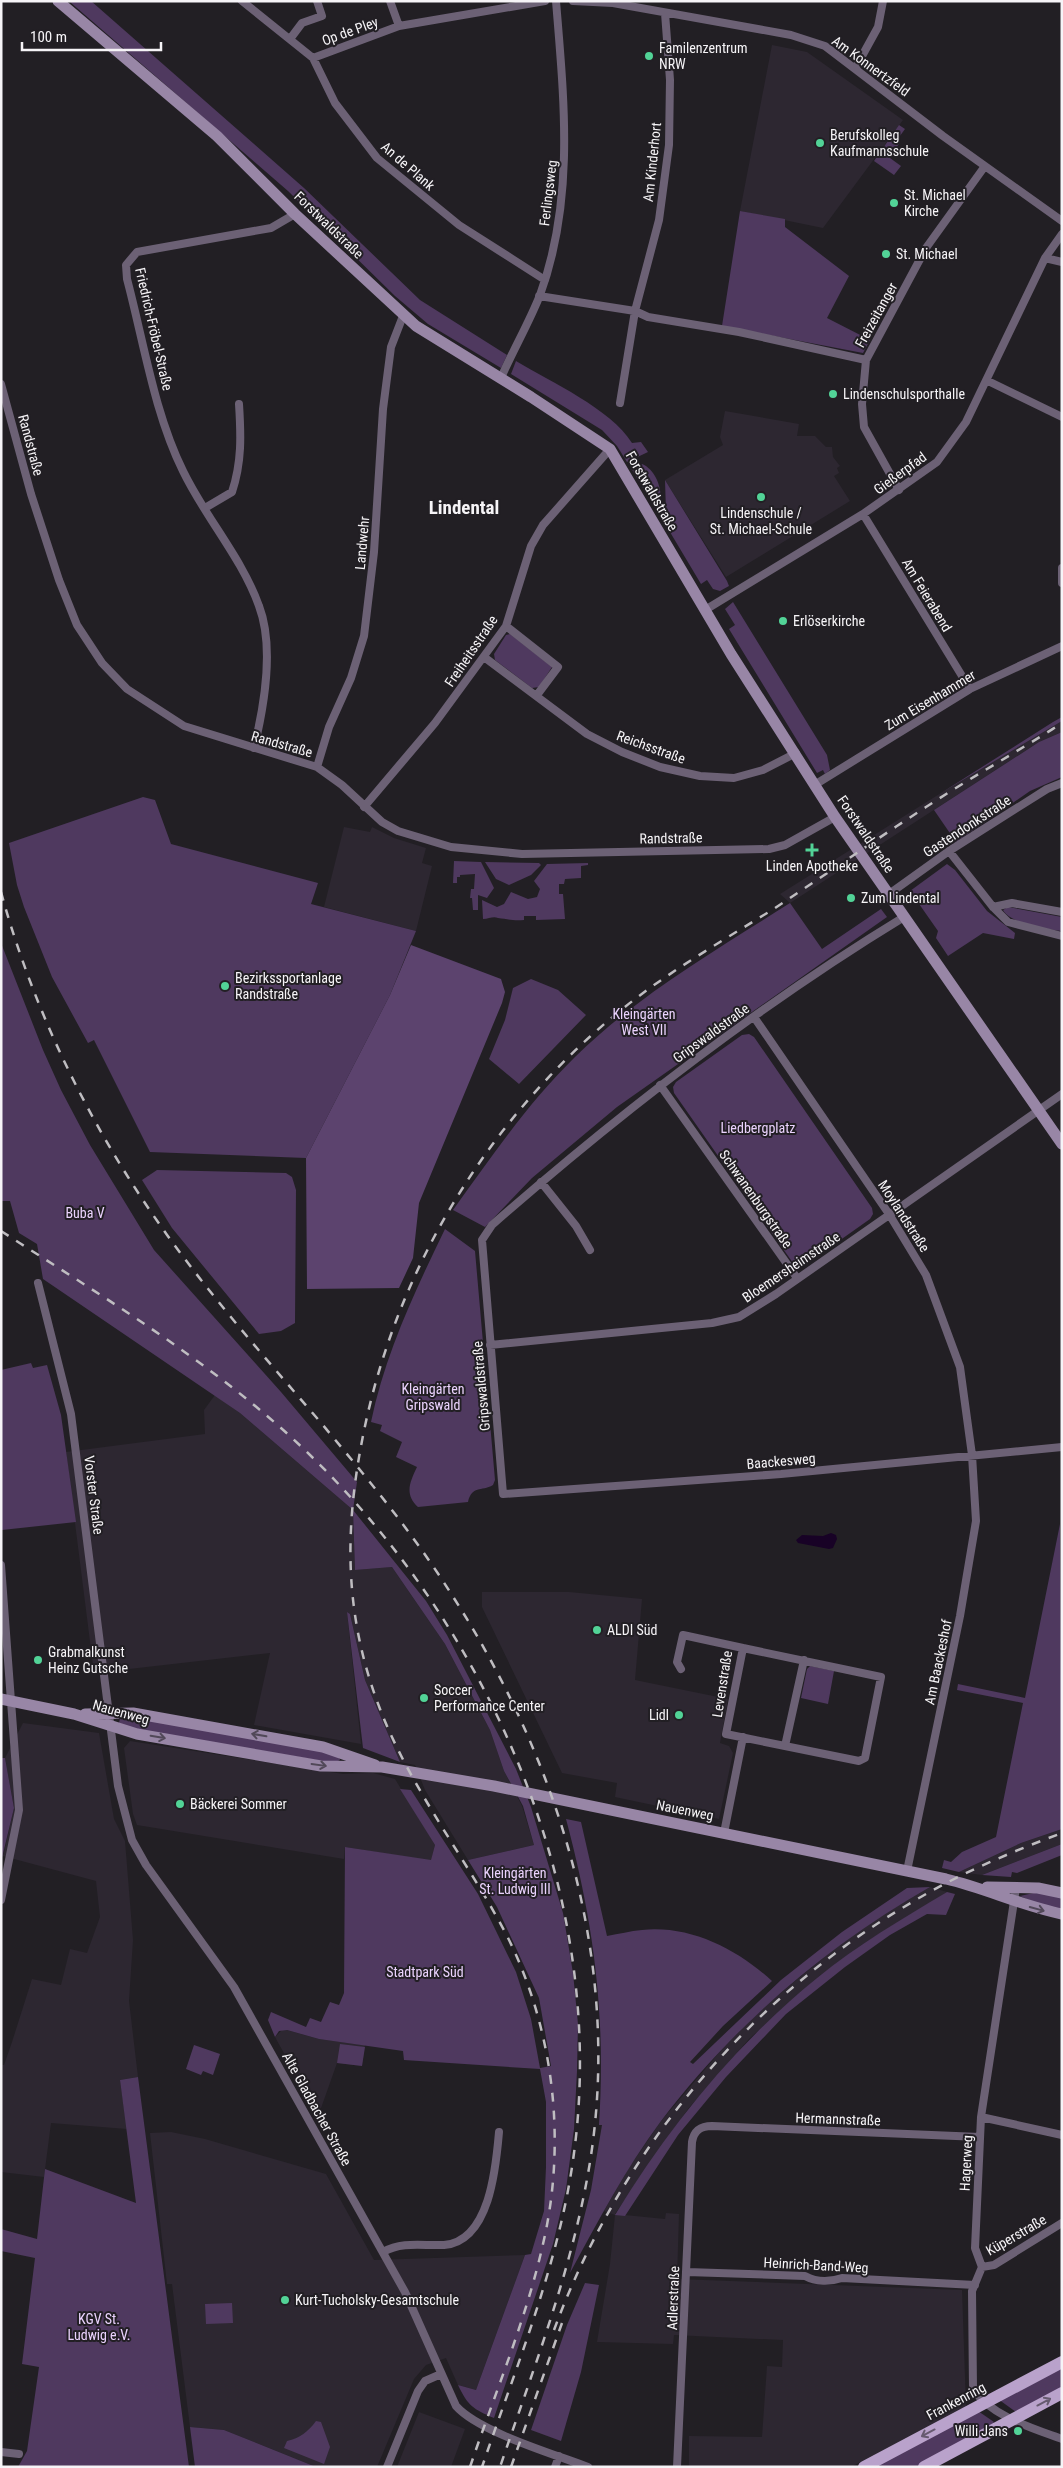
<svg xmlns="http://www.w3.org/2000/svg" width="1063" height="2468" font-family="'Roboto Condensed',sans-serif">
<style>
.built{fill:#2d2731}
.green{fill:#4f395f}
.forest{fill:#5c436e}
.water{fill:#180226}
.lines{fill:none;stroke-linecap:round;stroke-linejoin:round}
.street{stroke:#6c6175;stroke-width:8}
.secondary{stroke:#9886a6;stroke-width:11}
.primary{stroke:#b9a2cb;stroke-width:12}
.rail{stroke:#bfbdc1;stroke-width:2.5;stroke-dasharray:9 9;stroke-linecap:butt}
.oneway{stroke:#514858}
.oneway2{stroke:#665a6f}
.poi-dot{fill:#52d397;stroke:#221f24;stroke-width:2}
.labels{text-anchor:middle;stroke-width:4;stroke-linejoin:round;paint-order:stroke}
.street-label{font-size:14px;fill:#f6f4f7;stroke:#221f24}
.poi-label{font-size:14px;fill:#f6f4f7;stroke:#221f24;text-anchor:start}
.park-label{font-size:14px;fill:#ebd3fe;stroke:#221f24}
.district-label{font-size:19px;font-weight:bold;fill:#f6f4f7;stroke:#221f24}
</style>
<rect width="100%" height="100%" fill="#221f24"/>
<path class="built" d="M772,45l35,7 96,68 -80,108 -83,-17z
M725,411l74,13 -2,12h18l11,11h6l1,10 7,9 -3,2 2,5 -5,3 16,25 -124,76 -61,-97 58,-35 -3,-8z
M1062,721v11l-23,10 -249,161 -10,-9 161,-101z
M344,827l26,5 2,-5 22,11 32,10 -4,15 10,3 -16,65 -92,-24z
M215,1395l25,18 113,97 2,60 37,-3 53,77 45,86 14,41 18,35 12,39 -66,15 -43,-70 -10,-25 -15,-3 -35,-82 -15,-66 -3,-2 14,132 -107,-19 16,-72 -176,20 -28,-221 139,-18 -1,-24z
M482,1592h87l73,7 -7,81 93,19 -8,44 9,3 4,7 -14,66 -104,-22 2,-14 -55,-10 -80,-166z
M23,1723l76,10 15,86 11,22 8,99 -4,61 9,76 -18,3 7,49 -76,-6 -7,54 -43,-5v-107h3l8,-23 20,-63 29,6 9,-36 17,4 13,-36 -4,-36 -93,-25 11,-48 -9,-50z
M130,1741l213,33 30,-1 22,6 40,66 -4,16 -86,-14 -1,12 -207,-34 -4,-11 -9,-66z
M1062,1829v15l-80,31 -23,-3 62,-29z
M930,1887l17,5 -84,52 -45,33 -69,62 -61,70 -73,105 50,5 1,-6 13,1 -2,65 285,11 4,117 -115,60h-162v-31l73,1 5,-71 15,1 1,-27 -109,-5 -1,9 -76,-2 13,-78 5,-49 -11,-4 24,-42 33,-48 62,-73 37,-38 73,-60 42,-31z
M283,2029l36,10 46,6 -3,21 -25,-3 -17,48 -8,-7 -37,-67z
M171,2132l34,7 121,35 48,86 151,-5 -49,135 -18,-5 -12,-27 -20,7 -12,14 -37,88h-61l-92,-37 -34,-3 -18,-143h-5l-17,-151z
M419,2412l46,17 -14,38h-54z"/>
<path class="green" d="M91,1l213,187 116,112 87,55 -6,13 -73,-44 -33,-28 -107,-105 -218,-189z
M899,125l6,4 -8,11 3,2 -10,16 11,8 -7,9 -20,-14z
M740,211l45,8v8l64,49 -22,42 43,22 -7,13 -141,-27z
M516,361c35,21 95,48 116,82l9,-1 7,10 -21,10 -10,-16 -15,-16 -91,-56z
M642,464c17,7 23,34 16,49l-27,-45z
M665,480l62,101 2,5 -9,5 -7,-2 -6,-9 -6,4 -37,-62 2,-10z
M733,602l94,153 3,15 -5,4 -2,-4 -6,3 -88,-144 6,-4 -10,-16z
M510,634l42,33 -13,20 -7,1 -37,-28 -1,-6 12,-19z
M1062,717v4l-121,72 112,-71z
M1062,732v45l-32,14 -74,51 -22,-32 105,-68z
M143,797l12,3 16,44 147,39 -7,21 105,27 -26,64 -84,163 -156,-6 -56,-112 -6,3 -36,-66 -28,-70 -7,-22 -8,-42z
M454,861l27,1 13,26 -7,10 -9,-3v15h-5l-1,-12h-2l1,-9h3l1,-15 -15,1v2h-3v6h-4z
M485,862l54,1 2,2 -10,10 -22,10 -13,-6z
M588,863v2l-7,1v12l-16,1 -1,5h-5v10h4l2,25 -29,1v-4h-12v4c-11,1 -17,-1 -26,-2 -5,-2 -9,1 -15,1l-1,-19 15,7 7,-3 7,-12 17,7 9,-2 3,-8 -6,-8 13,-17z
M947,864l8,6 32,41 28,22 -1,6 -31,-6 -35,23 -12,-18 2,-7 -28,-40z
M790,903l32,46 59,-40 6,8 -270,190 -85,71 -47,49 -32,-17c39,-54 75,-107 122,-153 63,-62 141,-107 215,-154z
M1008,907l54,10v14c-15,-2 -51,-7 -59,-21z
M1,943l42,107 18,40 29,55 64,105 127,142 76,90 -4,28 73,91 21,34 69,134 15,38 32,106 10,60 5,51 -1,47 -3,58 -8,60 -13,55 -59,174c-21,-9 -26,-12 -36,-33l18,5 49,-135 6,-1 13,-43 2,-44v-65l-6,-33 -136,-9 -1,-9 -84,-12 -32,-9 -8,1 -4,6 -7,-17 3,-8 35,15 4,-9 11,4 9,-20 9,3 5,-12 1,-146 86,13 4,-15 -35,-56 11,1 67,104 38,78 15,47 9,49 11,-2 -12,-68 -42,-91 -29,-47 66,-15 -11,-39 -19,-35 -14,-41 -45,-86 -53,-77 -37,3 -2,-60 -113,-97 -197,-134 -6,-35 -18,-11 -9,-32h-9z
M531,979l27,11 28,25 -67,69 -30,-25 16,-39 8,-32z
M749,1034l5,3 118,171 1,6 -3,5 -65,46 -7,1 -5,-3 -119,-170 -1,-6 3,-5 66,-47z
M157,1170l129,3 6,4 4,13 -1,133 -14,8 -22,3 -87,-106 -30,-48z
M445,1229l30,22 20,229 -2,5c-12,7 -21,0 -25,17l-50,5c-14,-13 -8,-25 -1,-40l-21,-10 6,-15 -22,-11 2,-6 -11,-3c14,-68 44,-131 74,-193z
M31,1363l2,5 14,-3 14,50 15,107 -74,8 -1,-160z
M1060,1524l2,305 -41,14 -62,29 -17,-4 2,-8 7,2 11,-10 34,-15 27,-134 -66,-13 1,-6 67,14z
M347,1612l3,2 15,66 35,82 -37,-14z
M810,1666l24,5 -6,33 -27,-6 6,-29z
M129,1717l195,34 15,6 1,3 -6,3 -197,-33 -18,-7 1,-5z
M1,1758h4l9,50 -13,54z
M566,1819l15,3 26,114c12,-2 23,-5 35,-6 48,-5 95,19 130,51l-49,45 -33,36 3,2 88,-84 61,-48 65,-44 23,-1c-104,59 -196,138 -269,234 -35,47 -63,100 -91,152l21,-83 11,-65h-3c7,-110 -5,-201 -33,-306z
M1062,1844v11l-45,18 -5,-1 -1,5 -29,-2z
M947,1892l8,2 -9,21 -19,-1 -37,21 -45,32 -59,47 -60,63 -48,58 -53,81 -10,-1c54,-89 121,-171 202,-237 40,-33 85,-59 130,-86z
M1038,1892l24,5v13l-22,-5 -20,-9z
M340,2044l25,3 -3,19 -25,-3z
M194,2045l26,9 -7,21 -10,-4 -2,4 -15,-6z
M138,2077l51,390h-171l9,-16 12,-84 -17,-3 13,-106 -34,-7v-22l36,10 8,-70 91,34 -16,-123z
M585,2283l14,2 -18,87 -20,69 -30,-11 36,-105z
M232,2303l1,20 -27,1 -1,-20z
M1062,2365v23l-46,24 -18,-13z
M978,2411l16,11 -3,4 -75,41h-44z
M316,2421l5,1 9,25 -6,17 -40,-16 3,-7c13,-3 21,-9 29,-20z
M190,2427l34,3 92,37h-121z"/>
<path class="forest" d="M411,945l90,34 4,13 -3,11 -83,200 -6,55 -14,30 -92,1 -1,-131 84,-163z"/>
<path class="water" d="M831,1533l5,2 1,4 -4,9 -4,1 -31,-6 -2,-3 6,-5 21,1z"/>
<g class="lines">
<path class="street" d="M242,1l71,57 22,45 42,55 82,67 86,55
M573,1l40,2 178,32 34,11 118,90 119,85
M399,26l146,-25
M290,39l12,-16 20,-7 -5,-15
M313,58l86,-32 -9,-25
M856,67l22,-40 5,-26
M1045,258l17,4
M539,296l96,15 13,6 91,15 127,28
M501,378c12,-28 28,-55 39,-83 35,-96 24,-195 16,-294
M988,381l74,36
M1,384l30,110 28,86 18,45 25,38 25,26 57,37 133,41 25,18 40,37 16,9 53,16 71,7 247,-5 16,-4 50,-28
M620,403l15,-92 24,-91 10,-75 1,-65 -5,-67
M899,490l-35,-63 -2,-23 4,-44 60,-112 59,-82
M205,508l27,-16c10,-30 9,-57 7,-88
M863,514l107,175
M1062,568v15
M705,610l158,-96 74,-52 29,-40 79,-164 17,-24
M506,626l52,41 -21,28
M484,657l103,77 35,18 38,15 40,9 34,2 29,-8 33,-17
M254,748c10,-41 21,-100 5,-142 -17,-48 -54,-89 -76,-135 -29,-59 -39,-128 -56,-192l-1,-14 11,-13 134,-24 24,-14
M317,767l12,-40 22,-49 13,-42 10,-84 9,-143 8,-62 12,-31
M816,784l154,-95 92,-43
M364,807l71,-84 71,-97 25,-80 12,-21 67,-76
M949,851l44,56 15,15 54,14
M889,894l60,-43 98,-62 15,-6
M993,907l19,-4 50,9
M904,917c-146,89 -283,195 -412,308l-10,15 21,254 278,-20 281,-27
M754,1017l135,197 37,61 34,92 12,88 4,66 -16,95 -53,255
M660,1085l137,193
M541,1182l35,44 14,24
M38,1283l33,131 47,372 14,54 14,25 88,122 171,305 51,114c23,26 98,48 132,61
M490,1345l222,-22 27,-6 37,-23 286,-200
M1,1565l18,245 -18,90
M681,1669l-4,-7 6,-27 60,13 -17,86 133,27 6,-3 16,-81 -138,-29
M785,1746l19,-86
M724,1833l19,-96
M1016,1888l-35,229 -6,131 7,19 -10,24 1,98c18,27 59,39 89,50
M981,2117l81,18
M383,2252c20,-11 40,-6 61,-7 46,-4 52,-78 55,-113
M982,2267l12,-2 68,-42
M687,2272l118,4c11,6 25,6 37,2l133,7
M1,2452l18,2
M387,2467l31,-76 7,-10 16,-7
M555,2467l4,-11
M677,2467l15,-325c2,-12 9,-16 20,-16l268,11"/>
<path class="secondary" d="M58,1l159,135 78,78 121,112 115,71 79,52 121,205 104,163 227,327
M1,1699l73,15 63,20 184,32 61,1 112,19 452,93c39,9 76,27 116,35
M85,1714l48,-1 190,34 52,18
M987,1887l51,1 24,5"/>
<path class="primary" d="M864,2467l198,-105
M924,2467l138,-74"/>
<path class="rail" d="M1,892c33,121 91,238 164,340 48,67 103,129 157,192 45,54 90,108 128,168 109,168 172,370 140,570 -17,105 -56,205 -90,305
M1,1231c96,62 194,121 280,197 198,176 329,457 293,725 -14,108 -57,211 -92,314
M554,2330c66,-179 195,-333 360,-429 47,-28 97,-49 148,-68
M470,2467c25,-74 56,-147 73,-223 24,-103 11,-217 -38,-312 -40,-75 -94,-143 -125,-223 -37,-96 -36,-184 -15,-283 34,-160 124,-307 250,-411 49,-41 106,-73 160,-107 50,-33 100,-68 151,-101 44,-29 91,-55 136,-84
M511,2467l51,-144"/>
</g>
<defs><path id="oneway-shaft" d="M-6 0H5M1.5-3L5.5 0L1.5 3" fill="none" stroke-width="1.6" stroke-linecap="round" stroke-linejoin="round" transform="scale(1.25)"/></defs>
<g class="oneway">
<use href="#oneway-shaft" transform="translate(259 1735) rotate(-170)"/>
<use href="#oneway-shaft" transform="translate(158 1737) rotate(10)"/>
<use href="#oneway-shaft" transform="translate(319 1765) rotate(8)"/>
<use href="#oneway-shaft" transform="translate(1037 1909) rotate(15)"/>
</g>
<g class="oneway2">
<use href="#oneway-shaft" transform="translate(1044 2402) rotate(-28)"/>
<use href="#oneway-shaft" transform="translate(928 2433) rotate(152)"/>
</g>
<g class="poi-dot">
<circle cx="649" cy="56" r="5"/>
<circle cx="820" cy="143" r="5"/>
<circle cx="894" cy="203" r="5"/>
<circle cx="886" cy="254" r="5"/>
<circle cx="833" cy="394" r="5"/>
<circle cx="761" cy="497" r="5"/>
<circle cx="783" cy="621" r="5"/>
<path d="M809.5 842.5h5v5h5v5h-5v5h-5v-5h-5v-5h5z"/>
<circle cx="851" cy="898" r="5"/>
<circle cx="225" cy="986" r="5"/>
<circle cx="597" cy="1630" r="5"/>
<circle cx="38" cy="1660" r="5"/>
<circle cx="424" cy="1698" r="5"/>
<circle cx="679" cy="1715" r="5"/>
<circle cx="180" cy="1804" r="5"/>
<circle cx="285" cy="2300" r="5"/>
<circle cx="1018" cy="2431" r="5"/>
</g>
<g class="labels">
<g class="street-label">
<text transform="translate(350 31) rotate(-20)" y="5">Op de Pley</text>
<text transform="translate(871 66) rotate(36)" y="5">Am Konnertzfeld</text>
<text transform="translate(652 162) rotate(-84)" y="5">Am Kinderhort</text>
<text transform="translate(408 166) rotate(41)" y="5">An de Plank</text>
<text transform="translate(548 193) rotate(-83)" y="5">Ferlingsweg</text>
<text transform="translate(329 225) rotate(44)" y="5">Forstwaldstraße</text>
<text transform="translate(876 315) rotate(-61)" y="5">Freizeitanger</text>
<text transform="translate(154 329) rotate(77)" y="5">Friedrich-Fröbel-Straße</text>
<text transform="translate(31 445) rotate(75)" y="5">Randstraße</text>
<text transform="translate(900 473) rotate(-36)" y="5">Gießerpfad</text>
<text transform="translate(652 491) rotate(60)" y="5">Forstwaldstraße</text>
<text transform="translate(362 543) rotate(-85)" y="5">Landwehr</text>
<text transform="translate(927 595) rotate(59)" y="5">Am Feierabend</text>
<text transform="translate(471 651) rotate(-56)" y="5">Freiheitsstraße</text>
<text transform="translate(930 700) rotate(-31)" y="5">Zum Eisenhammer</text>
<text transform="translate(282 744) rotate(16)" y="5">Randstraße</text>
<text transform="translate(651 747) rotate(20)" y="5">Reichsstraße</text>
<text transform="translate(967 826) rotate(-33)" y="5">Gastendonkstraße</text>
<text transform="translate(866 834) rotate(56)" y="5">Forstwaldstraße</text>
<text transform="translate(671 838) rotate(-1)" y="5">Randstraße</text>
<text transform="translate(711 1033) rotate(-36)" y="5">Gripswaldstraße</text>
<text transform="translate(756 1199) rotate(55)" y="5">Schwanenburgstraße</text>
<text transform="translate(904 1216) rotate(57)" y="5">Moylandstraße</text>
<text transform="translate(791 1267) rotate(-34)" y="5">Bloemersheimstraße</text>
<text transform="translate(481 1386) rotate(-95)" y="5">Gripswaldstraße</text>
<text transform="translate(781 1461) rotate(-5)" y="5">Baackesweg</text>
<text transform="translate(94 1495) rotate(83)" y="5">Vorster Straße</text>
<text transform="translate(938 1662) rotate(-78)" y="5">Am Baackeshof</text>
<text transform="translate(722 1684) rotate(-81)" y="5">Levenstraße</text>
<text transform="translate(121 1712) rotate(16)" y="5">Nauenweg</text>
<text transform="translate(685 1810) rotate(11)" y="5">Nauenweg</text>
<text transform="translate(317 2109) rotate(61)" y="5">Alte Gladbacher Straße</text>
<text transform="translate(838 2119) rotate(2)" y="5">Hermannstraße</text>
<text transform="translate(966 2163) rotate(-87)" y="5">Hagerweg</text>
<text transform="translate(1016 2235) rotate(-30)" y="5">Küperstraße</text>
<text transform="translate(816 2265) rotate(3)" y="5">Heinrich-Band-Weg</text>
<text transform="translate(673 2298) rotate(-88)" y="5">Adlerstraße</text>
<text transform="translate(956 2401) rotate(-28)" y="5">Frankenring</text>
</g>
<g class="poi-label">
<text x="659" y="53">Familenzentrum<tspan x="659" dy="16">NRW</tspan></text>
<text x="830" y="140">Berufskolleg<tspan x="830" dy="16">Kaufmannsschule</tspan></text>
<text x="904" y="200">St. Michael<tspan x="904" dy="16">Kirche</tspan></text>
<text x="896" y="259">St. Michael</text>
<text x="843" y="399">Lindenschulsporthalle</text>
<text x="761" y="518" text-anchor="middle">Lindenschule /<tspan x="761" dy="16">St. Michael-Schule</tspan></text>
<text x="793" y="626">Erlöserkirche</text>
<text x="812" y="871" text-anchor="middle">Linden Apotheke</text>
<text x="861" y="903">Zum Lindental</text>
<text x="235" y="983">Bezirkssportanlage<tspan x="235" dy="16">Randstraße</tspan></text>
<text x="607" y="1635">ALDI Süd</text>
<text x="48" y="1657">Grabmalkunst<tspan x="48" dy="16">Heinz Gutsche</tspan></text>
<text x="434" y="1695">Soccer<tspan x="434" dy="16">Performance Center</tspan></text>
<text x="669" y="1720" text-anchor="end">Lidl</text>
<text x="190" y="1809">Bäckerei Sommer</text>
<text x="295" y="2305">Kurt-Tucholsky-Gesamtschule</text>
<text x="1008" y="2436" text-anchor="end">Willi Jans</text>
</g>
<g class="park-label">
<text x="644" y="1019">Kleingärten<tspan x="644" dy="16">West VII</tspan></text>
<text x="758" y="1133">Liedbergplatz</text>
<text x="85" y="1218">Buba V</text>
<text x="433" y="1394">Kleingärten<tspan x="433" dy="16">Gripswald</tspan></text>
<text x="515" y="1878">Kleingärten<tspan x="515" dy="16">St. Ludwig III</tspan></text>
<text x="425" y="1977">Stadtpark Süd</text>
<text x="99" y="2324">KGV St.<tspan x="99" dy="16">Ludwig e.V.</tspan></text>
</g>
<g class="district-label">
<text x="464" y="514">Lindental</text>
</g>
</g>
<rect width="1063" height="2468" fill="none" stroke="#f6f4f7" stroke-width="5"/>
<path d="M22 42v8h139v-8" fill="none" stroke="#f6f4f7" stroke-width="2.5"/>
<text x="30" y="42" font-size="15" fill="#f6f4f7" stroke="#221f24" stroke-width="4" paint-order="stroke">100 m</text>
</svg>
